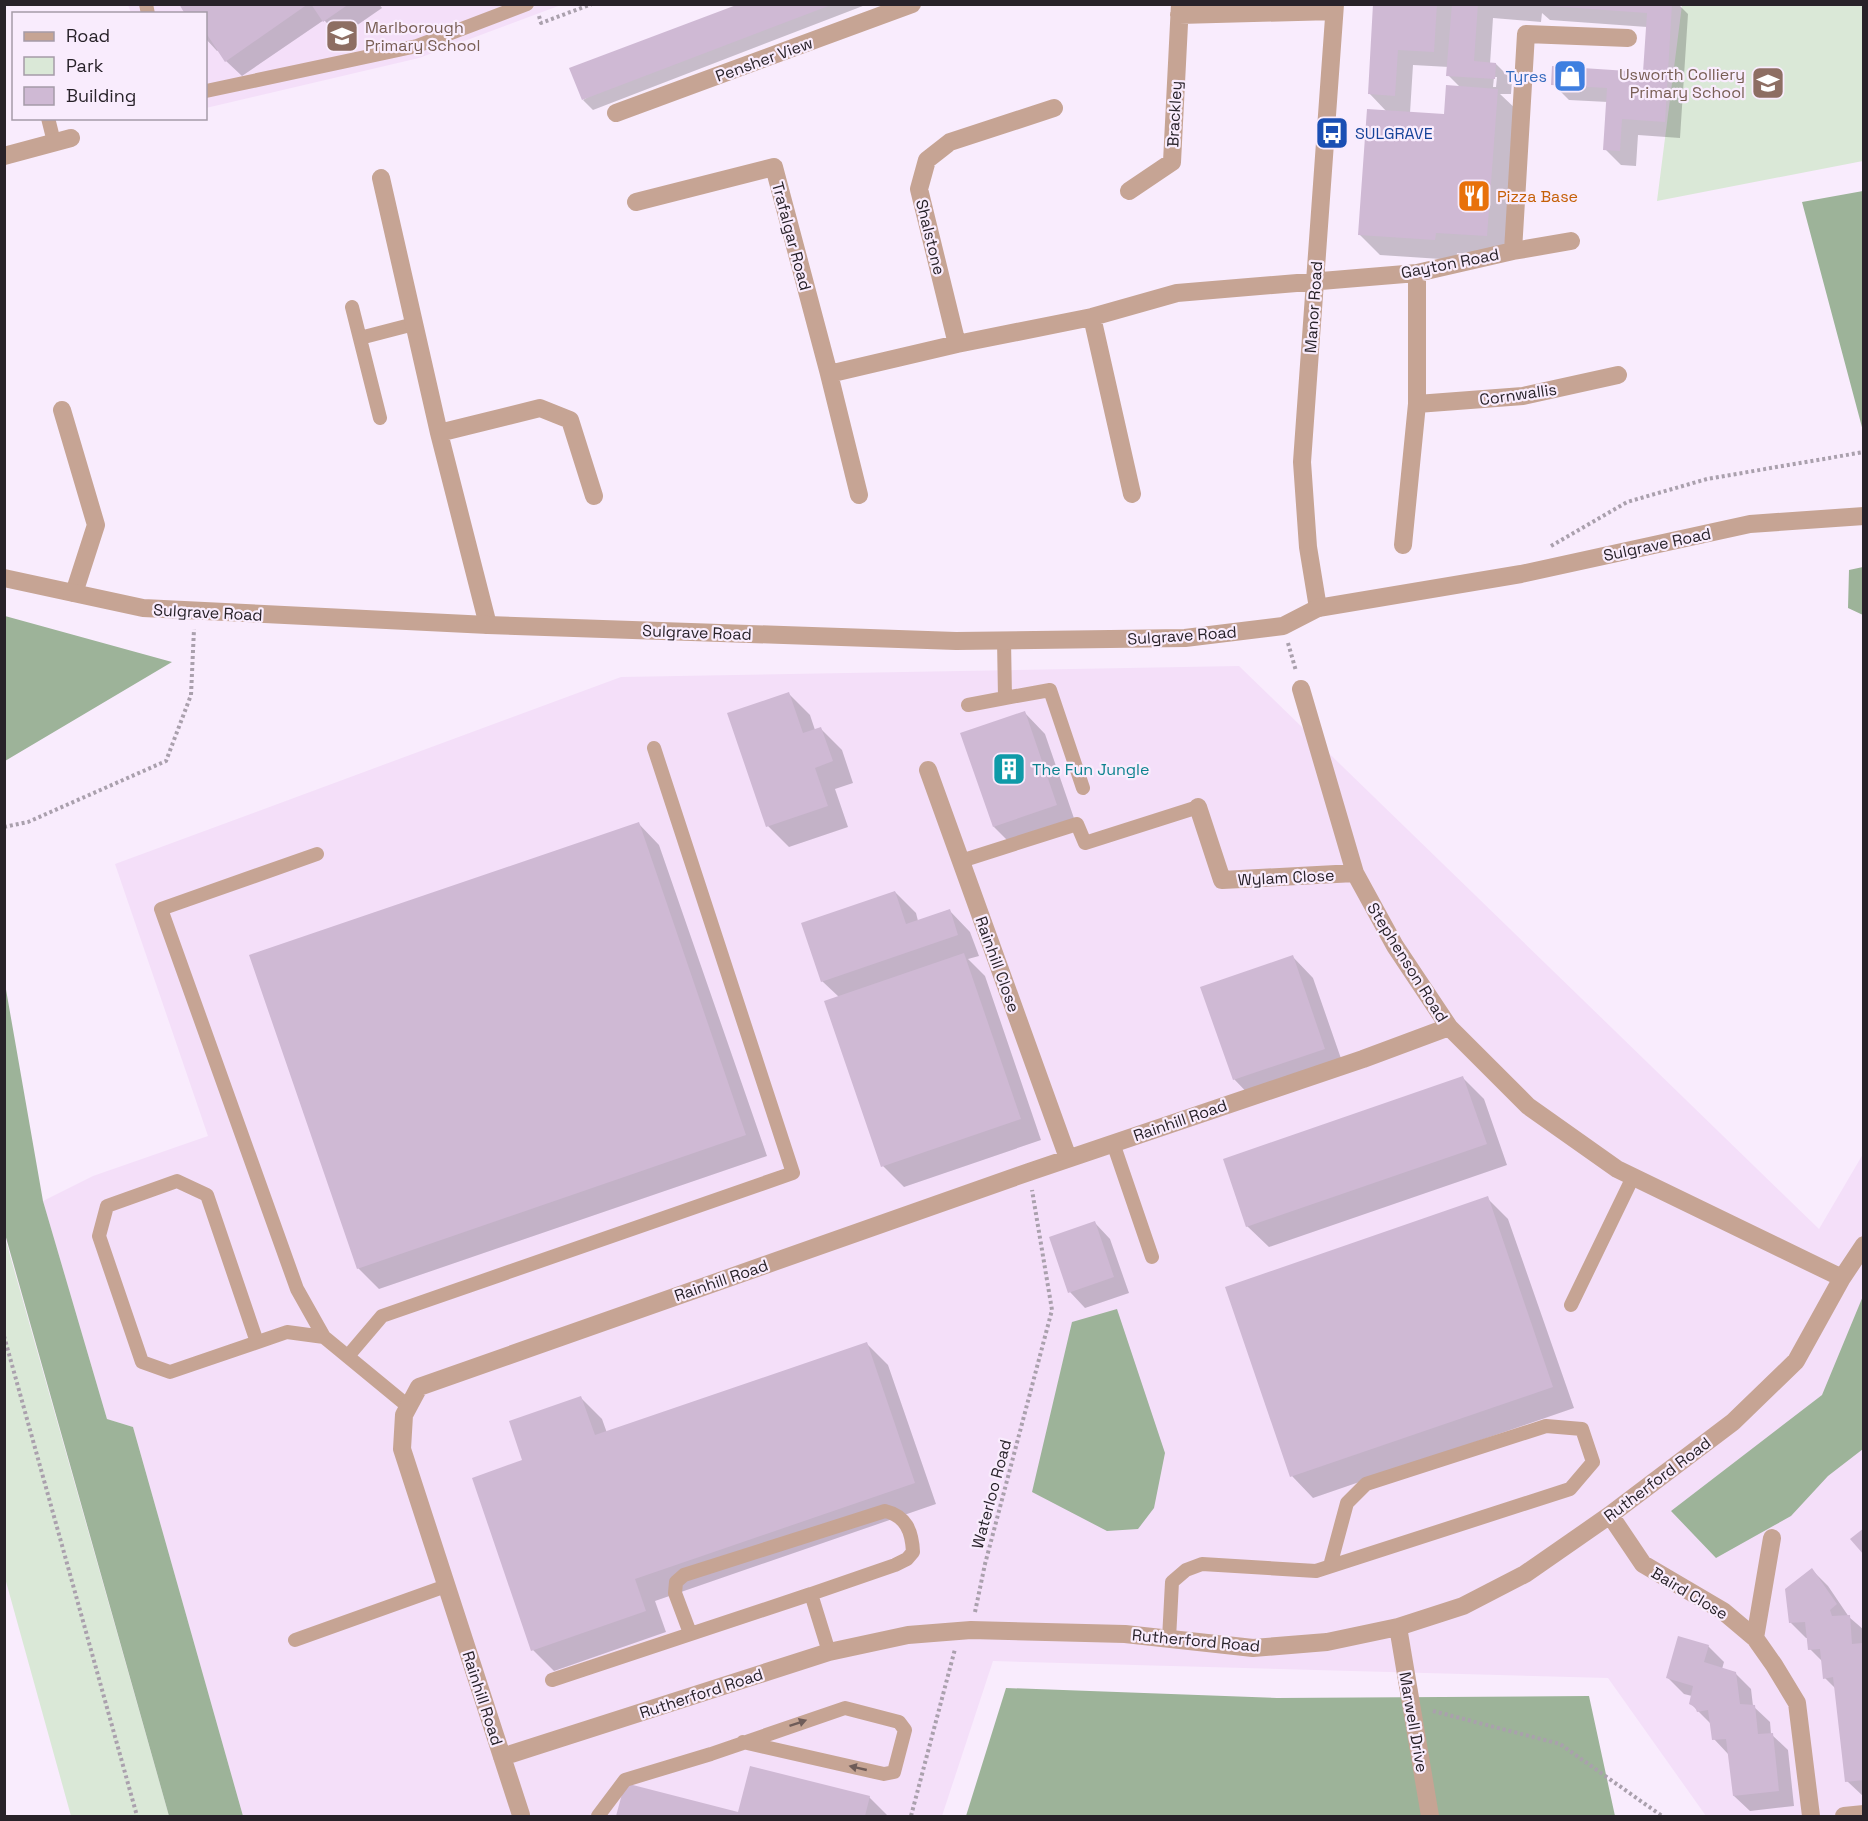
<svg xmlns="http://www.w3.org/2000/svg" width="1868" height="1821" font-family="'Space Grotesk',sans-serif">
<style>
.built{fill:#f4dff9}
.green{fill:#dae8d7}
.forest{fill:#9db399}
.shadow{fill:#0003;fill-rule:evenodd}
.building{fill:#cfb9d4}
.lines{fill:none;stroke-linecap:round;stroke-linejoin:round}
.path{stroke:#aaa0ad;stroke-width:4;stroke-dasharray:3 3;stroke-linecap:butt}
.service{stroke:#c6a494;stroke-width:14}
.minor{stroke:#c6a494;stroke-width:18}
.tertiary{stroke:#c6a494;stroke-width:18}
.oneway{fill:#6f5c59}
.labels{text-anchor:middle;stroke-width:4.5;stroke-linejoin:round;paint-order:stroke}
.education-label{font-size:16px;fill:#785e54;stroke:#f9ecfd;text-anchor:start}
.street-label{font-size:16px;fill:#282229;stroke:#f9ecfd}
.shop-label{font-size:16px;fill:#366cbe;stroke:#f9ecfd;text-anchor:end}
.transit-label{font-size:16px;fill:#164399;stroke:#f9ecfd;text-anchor:start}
.food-label{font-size:16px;fill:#c56008;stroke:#f9ecfd;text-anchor:start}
.culture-label{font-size:16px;fill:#0d838f;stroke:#f9ecfd;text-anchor:start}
</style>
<rect width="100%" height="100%" fill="#f9ecfd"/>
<path class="built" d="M128,5h433l-142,53 -213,50v-94l-75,-1z
M1239,666l580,563 44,-75v662h-157l-98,-138 -615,-17 -51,155h-699l-110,-389 -26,-8 -64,-218 50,-25 115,-40 -93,-272 506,-187z"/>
<path class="green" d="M1682,5h181v156l-206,40z
M4,1234l165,582h-98l-66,-238z"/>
<path class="forest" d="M1863,191h1l-1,240 -61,-229z
M1863,567h1l-1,48 -15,-7 1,-38z
M4,616h1l167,46 -167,99z
M4,978l39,223 64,218 26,8 110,389h-74l-164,-582z
M1863,1296v153l-35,27 -37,40 -75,42 -45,-47 151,-116z
M1117,1309l48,144 -11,55 -16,21 -31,2 -75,-39 40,-170z
M1006,1688l271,10 312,-2 26,120h-649z"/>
<path class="shadow" d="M379,4l3,4 -42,29 -16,-17 -82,56 -16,-15 -7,-11 -2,1 -11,-12v-25l-25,-9z
M743,4h125l-275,106 -10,-10z
M1375,4h76l2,3v-3h225l10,10 -8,124 -42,-3 -2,31 -15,-1 -16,-16 3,-47 -39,-2 -16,-16 91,-11 3,-46 -97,-7 -8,-7 -1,9 -48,-4 -3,46h6l16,16 -1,14h-11l18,17 -10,146 -51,-4 -1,7 -76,-5 -21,-21 28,-122 -18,-19zM1413,65l36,2 -1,8 13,13 -16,28 -35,-3zM1494,77h3l-1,10h-3z
M788,693l22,22 5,15 6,-1 21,21 11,33 -18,6 13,38 -59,20 -21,-21z
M1024,712l21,22 32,93 -62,21 -21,-21z
M638,823l21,22 108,311 -388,133 -21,-21z
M895,892l21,21 2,8 31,-11 21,22 9,24 -11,3 17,17 56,164 -137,47 -21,-21 -44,-169 -17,-16z
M1292,956l21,22 32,92 -90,31 -21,-22z
M1463,1078l21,21 23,66 -238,82 -22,-21z
M1487,1198l21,21 66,189 -261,90 -21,-22z
M1095,1223l15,16 19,54 -44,15 -15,-16z
M867,1344l21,21 48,139 -281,97 11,31 -112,39 -21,-21 -9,-189 57,-63 21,21 5,14z
M1812,1570l16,16 21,31 15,13v167l-17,-16 -11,-92 -11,-11 -2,-16 -13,-13 -1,-11h-3l-16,-16z
M1708,1646l16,16 -2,7 13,4 16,16 2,17 17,16 1,12 17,16 6,56 -44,5 -16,-15 -5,-41 -15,-16 -2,-14 -21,-21 1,-8 -8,-2 -16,-16z
M626,1785l114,29 129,-17 19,19h-270z"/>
<path class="building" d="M179,4h129l-83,58 -19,-29v-19h-21z
M311,4h38l-26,18z
M739,4l92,1 -249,95 -13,-32z
M1373,4h64l-3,48 -36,-2 -3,46 -27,-2z
M1452,4h26l-4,57 22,2 -1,16 -49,-3z
M1549,4h123l-7,118 -43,-3 -2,32 -17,-1 4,-62 -56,-3 1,-19 91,6 4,-59 -98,-7z
M1446,85l52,4 -11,147 -51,-3 -1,7 -77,-5 9,-126 77,5z
M789,692l14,41 18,-6 12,34 -18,7 13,38 -62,21 -39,-114z
M1025,711l32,94 -64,22 -33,-94z
M639,822l107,313 -389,134 -108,-314z
M895,891l11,33 44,-15 8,26 -137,47 -20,-59z
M964,953l57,166 -140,48 -57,-166z
M1293,955l32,94 -92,31 -33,-93z
M1463,1076l24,68 -241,83 -23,-68z
M1488,1196l65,191 -263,90 -65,-190z
M1095,1221l19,56 -46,16 -19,-56z
M867,1342l48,141 -280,96 11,32 -115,40 -59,-173 50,-18 -13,-39 72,-25 14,39z
M1864,1528v27l-14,-16z
M1812,1568l25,36 -7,6 2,6 18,-1 2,29 10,-1 2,137 -19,2 -12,-105 -10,2 -3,-30 -12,1 -3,-28 -16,1 -4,-34z
M1678,1636l31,9 -5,17 32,10 4,32 15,1 3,29 15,-1 6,58 -46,5 -7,-57 -14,1 -4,-30 -11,2 -2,-5 -6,-3 4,-18 -27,-8z
M750,1766l120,30 -5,20h-249l9,-33 113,29z"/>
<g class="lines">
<path class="path" d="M539,16l2,7 51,-19
M1551,546l76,-44 80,-23 157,-27
M1288,643l8,28
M4,827l24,-5 138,-61 25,-66 3,-66
M4,1336l133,480
M975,1612l10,-48 67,-254 -20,-120
M1433,1711l127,33 102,72
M911,1816l44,-167"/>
<path class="service" d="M146,4l2,10
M206,91l211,-45 110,-42
M48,118l6,24
M352,307l28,111
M360,338l54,-14
M1005,698l45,-8 33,98
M968,705l37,-7 -1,-58
M317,854l-156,55 136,380 27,48 85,70
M961,861l116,-37 8,19 113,-36
M1113,1143l39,114
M1571,1305l62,-128
M257,1342l-50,-147 -30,-14 -70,25 -8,30 43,126 28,10 117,-40 37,5
M348,1356l34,-40 411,-143 -139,-425
M690,1633l-15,-40 1,-11 8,-7 201,-64c21,5 27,20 28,41l-6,7 -12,6 -84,29 18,58
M1169,1639l3,-57 14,-12 16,-6 114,7 254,-82 23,-27 -11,-33 -36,-3 -180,58 -19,19 -17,63
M295,1640l151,-54
M552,1680l259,-86
M598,1816l27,-36 86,-26 134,-46 54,14 6,8 -11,42 -10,2 -141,-32"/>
<path class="minor" d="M1179,15l155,-4
M616,113l296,-109
M4,156l67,-18
M381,178l58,255 49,192
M1129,191l43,-29 8,-158
M636,202l138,-35 55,207 128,-30 135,-27 85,-24 240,-20 96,-22 58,-10
M1513,251l13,-217 102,4
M1092,317l40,177
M957,344l-38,-155 8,-29 23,-18 104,-34
M829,374l30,121
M1417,404l106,-8 95,-21
M62,410l34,115 -22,68
M439,433l101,-25 30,12 24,76
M1403,545l14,-141v-131
M1318,608l-10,-61 -6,-85 33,-458
M1301,689l54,184 40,73 54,81 79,79 89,63 225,109
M928,770l140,388
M1198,807l24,73 133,-7
M1610,1515l33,49 80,47 32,27 19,27 23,38 14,113
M1398,1627l32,189
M1755,1638l17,-100
M502,1757l327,-105 79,-17 63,-5 154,4 128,14 74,-6 71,-15 65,-21 62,-32 85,-59 123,-93 63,-61 46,-83 22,-33
M521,1815l-119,-366 2,-34 15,-28 610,-215 334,-113 86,-32
M1844,1816l20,-2"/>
<path class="tertiary" d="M4,578l139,30 345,17 468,16 229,-3 98,-12 35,-18 203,-34 229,-50 114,-8"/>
</g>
<defs><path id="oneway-solid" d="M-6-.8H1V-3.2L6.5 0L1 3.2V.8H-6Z" transform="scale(1.5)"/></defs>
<g class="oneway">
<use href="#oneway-solid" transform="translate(798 1723) rotate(-19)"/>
<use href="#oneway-solid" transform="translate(858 1768) rotate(-167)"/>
</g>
<defs>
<g id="school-square" transform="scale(1.725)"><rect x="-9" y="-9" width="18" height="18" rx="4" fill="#8d6e63" stroke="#f9ecfd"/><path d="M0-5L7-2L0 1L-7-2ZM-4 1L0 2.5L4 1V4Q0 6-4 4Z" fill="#fff"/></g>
<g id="shop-square" transform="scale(1.725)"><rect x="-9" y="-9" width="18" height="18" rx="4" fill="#3f7fe0" stroke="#f9ecfd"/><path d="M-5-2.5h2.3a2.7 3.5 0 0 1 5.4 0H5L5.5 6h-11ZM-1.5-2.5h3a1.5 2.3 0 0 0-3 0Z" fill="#fff"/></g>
<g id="bus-square" transform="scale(1.725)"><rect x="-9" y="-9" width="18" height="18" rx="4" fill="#1a4fb4" stroke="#f9ecfd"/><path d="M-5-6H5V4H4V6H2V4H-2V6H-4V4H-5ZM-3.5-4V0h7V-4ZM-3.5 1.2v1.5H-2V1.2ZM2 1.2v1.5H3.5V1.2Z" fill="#fff"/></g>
<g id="restaurant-square" transform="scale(1.725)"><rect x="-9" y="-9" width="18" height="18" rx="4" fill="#e8710a" stroke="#f9ecfd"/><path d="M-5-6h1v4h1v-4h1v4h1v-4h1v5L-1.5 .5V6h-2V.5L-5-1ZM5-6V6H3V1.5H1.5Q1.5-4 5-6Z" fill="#fff"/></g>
<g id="building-square" transform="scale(1.725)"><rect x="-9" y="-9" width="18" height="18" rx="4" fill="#0f9aa8" stroke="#f9ecfd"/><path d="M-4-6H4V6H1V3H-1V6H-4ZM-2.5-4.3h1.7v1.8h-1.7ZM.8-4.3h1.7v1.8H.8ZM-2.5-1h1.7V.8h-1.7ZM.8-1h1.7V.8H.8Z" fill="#fff"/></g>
</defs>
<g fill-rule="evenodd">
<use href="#school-square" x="342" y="36"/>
<use href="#shop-square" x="1570" y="76"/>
<use href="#school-square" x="1768" y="83"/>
<use href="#bus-square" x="1332" y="133"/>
<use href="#restaurant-square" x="1474" y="196"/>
<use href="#building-square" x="1009" y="769"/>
</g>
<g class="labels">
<g class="education-label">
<text x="365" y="33">Marlborough<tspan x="365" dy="18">Primary School</tspan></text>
<text x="1745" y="80" text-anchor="end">Usworth Colliery<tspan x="1745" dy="18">Primary School</tspan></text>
</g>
<g class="street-label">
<text transform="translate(764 59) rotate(-20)" y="6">Pensher View</text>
<text transform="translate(1174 114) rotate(-87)" y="6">Brackley</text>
<text transform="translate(792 236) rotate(75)" y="6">Trafalgar Road</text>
<text transform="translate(931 237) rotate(76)" y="6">Shalstone</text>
<text transform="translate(1450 263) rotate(-11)" y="6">Gayton Road</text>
<text transform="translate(1313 307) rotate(-86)" y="6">Manor Road</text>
<text transform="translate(1518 394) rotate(-8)" y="6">Cornwallis</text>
<text transform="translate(1657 544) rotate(-12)" y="6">Sulgrave Road</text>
<text transform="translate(208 612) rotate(3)" y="6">Sulgrave Road</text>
<text transform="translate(697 632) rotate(2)" y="6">Sulgrave Road</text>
<text transform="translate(1182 635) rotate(-4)" y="6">Sulgrave Road</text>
<text transform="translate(1286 877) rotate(-3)" y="6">Wylam Close</text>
<text transform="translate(1408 962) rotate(58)" y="6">Stephenson Road</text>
<text transform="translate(998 964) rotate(70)" y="6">Rainhill Close</text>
<text transform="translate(1180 1120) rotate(-19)" y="6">Rainhill Road</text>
<text transform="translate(721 1280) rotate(-19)" y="6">Rainhill Road</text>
<text transform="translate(1657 1479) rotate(-37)" y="6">Rutherford Road</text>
<text transform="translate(991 1494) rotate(-75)" y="6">Waterloo Road</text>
<text transform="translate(1690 1593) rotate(31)" y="6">Baird Close</text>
<text transform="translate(1196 1640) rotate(5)" y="6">Rutherford Road</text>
<text transform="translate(701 1693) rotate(-18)" y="6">Rutherford Road</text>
<text transform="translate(483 1698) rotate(72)" y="6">Rainhill Road</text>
<text transform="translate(1414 1722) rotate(80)" y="6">Marwell Drive</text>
</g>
<g class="shop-label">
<text x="1547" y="82">Tyres</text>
</g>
<g class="transit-label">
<text x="1355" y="139">SULGRAVE</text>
</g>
<g class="food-label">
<text x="1497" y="202">Pizza Base</text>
</g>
<g class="culture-label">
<text x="1032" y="775">The Fun Jungle</text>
</g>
</g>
<rect width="1868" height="1821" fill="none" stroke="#282229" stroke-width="12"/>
<rect x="12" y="12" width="195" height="108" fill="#f9ecfd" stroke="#a59ba8" stroke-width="1.5"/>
<rect x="24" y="32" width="30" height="9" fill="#c6a494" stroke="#a59ba8" stroke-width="1.5"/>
<text x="66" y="42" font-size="18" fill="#282229">Road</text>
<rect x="24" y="57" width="30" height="18" fill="#dae8d7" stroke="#a59ba8" stroke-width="1.5"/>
<text x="66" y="72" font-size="18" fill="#282229">Park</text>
<rect x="24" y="87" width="30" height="18" fill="#cfb9d4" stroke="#a59ba8" stroke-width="1.5"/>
<text x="66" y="102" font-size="18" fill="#282229">Building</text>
</svg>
